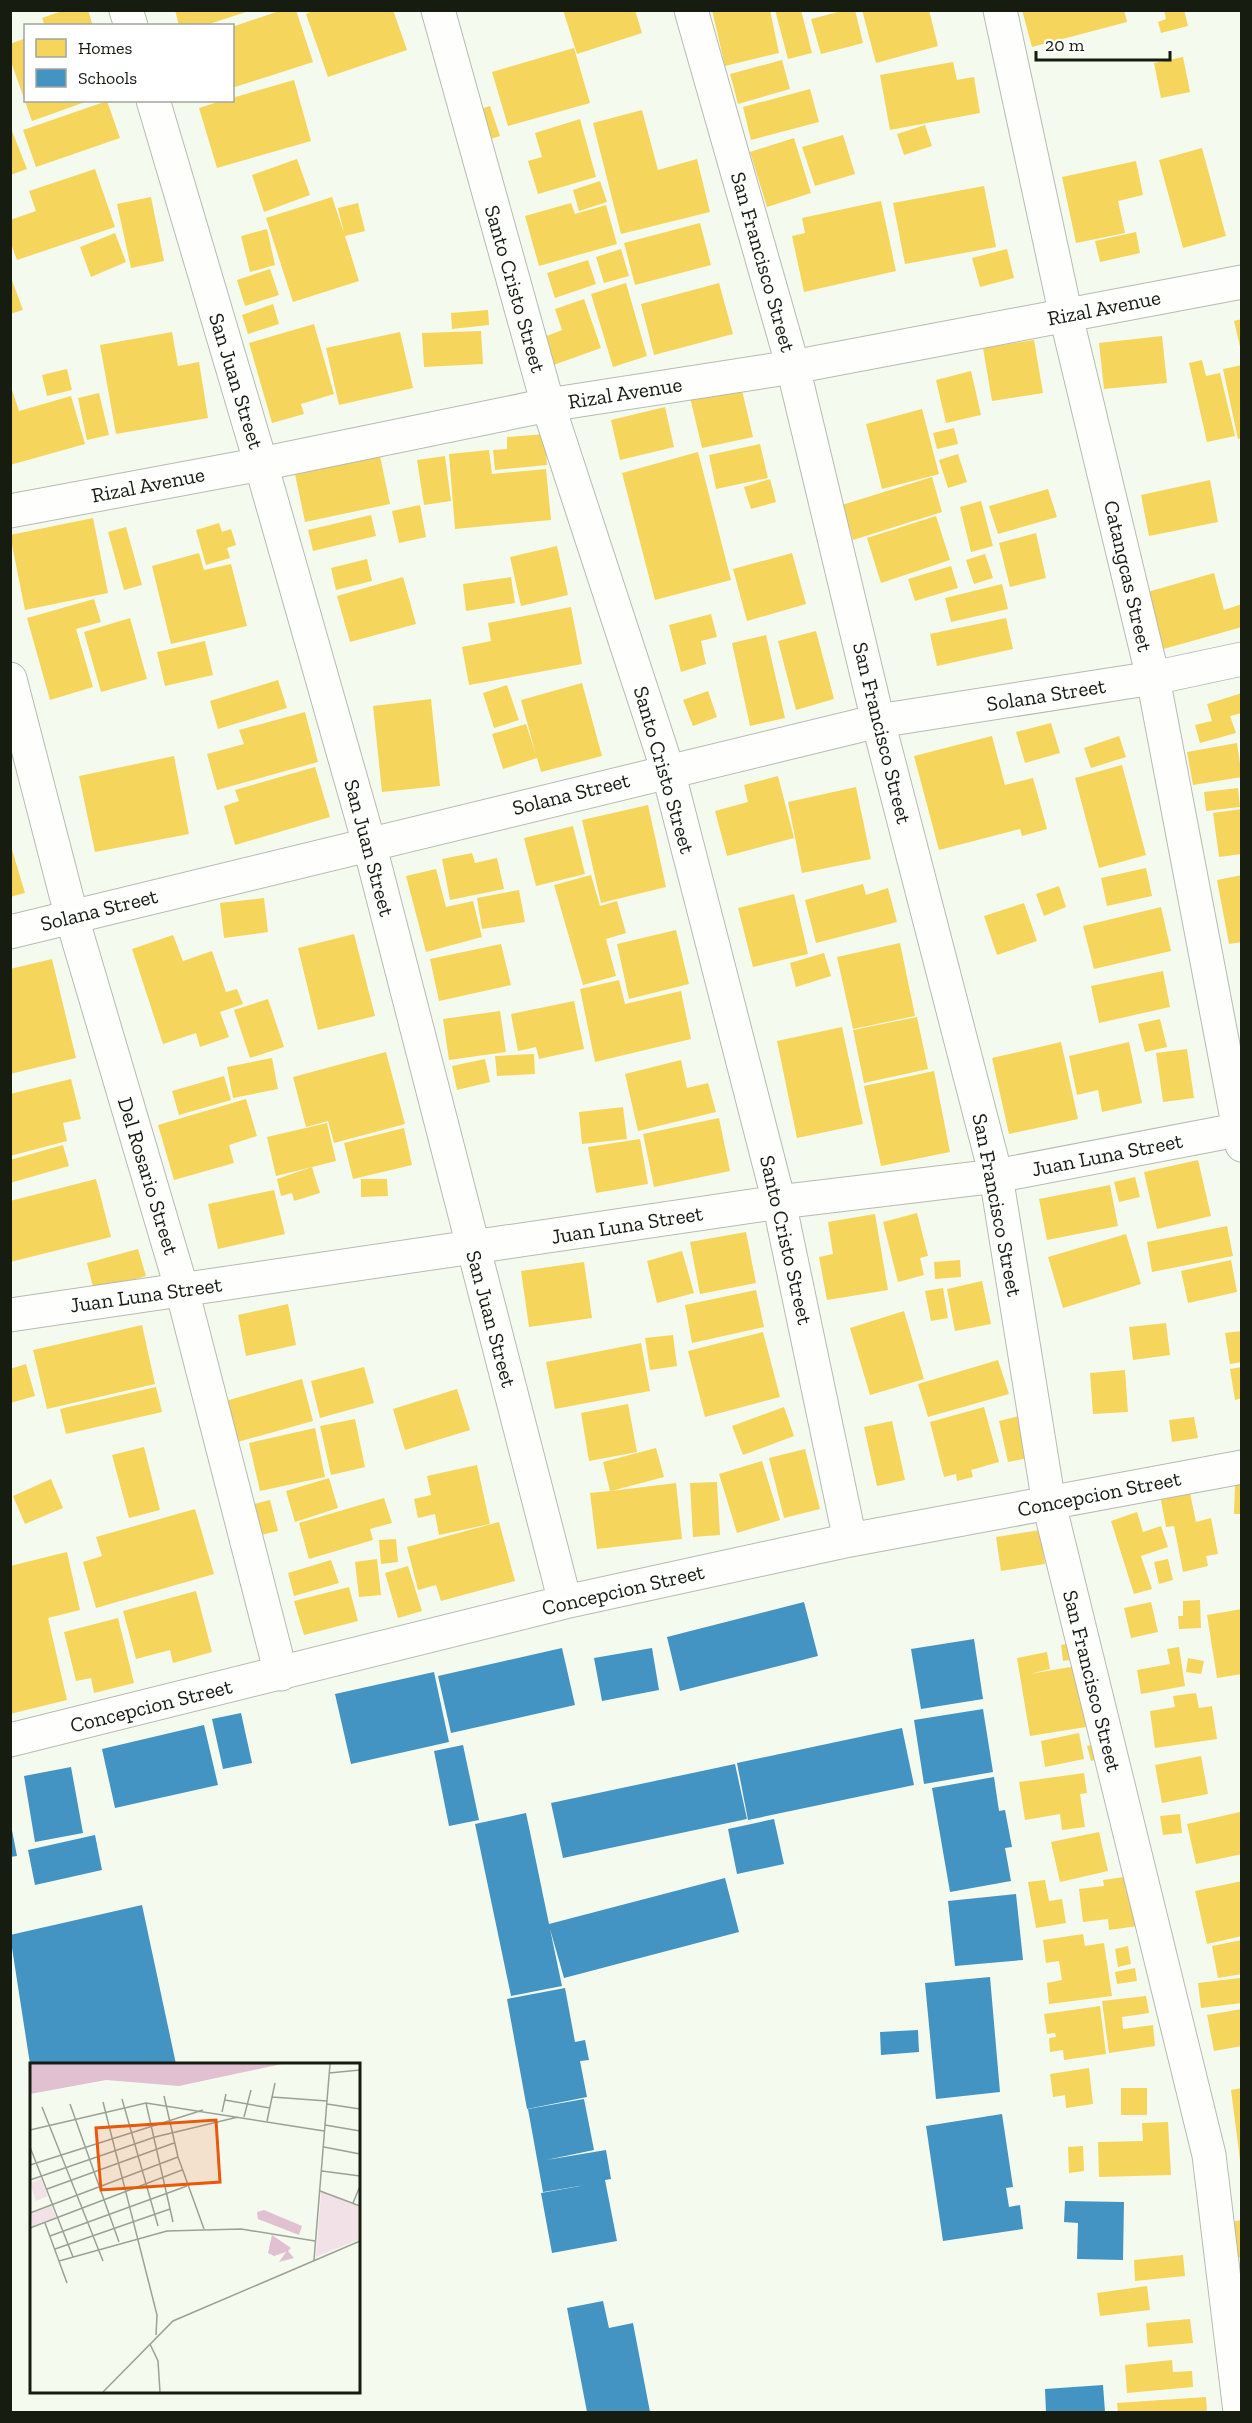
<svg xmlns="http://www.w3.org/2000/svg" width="1252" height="2423" font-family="'Zilla Slab',serif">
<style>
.homes{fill:#f6d55c}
.schools{fill:#4393c3}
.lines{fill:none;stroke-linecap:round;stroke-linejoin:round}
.minor-casing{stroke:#b6bbb0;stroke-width:35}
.tertiary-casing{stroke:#b6bbb0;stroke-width:35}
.minor{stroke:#fefefd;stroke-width:33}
.tertiary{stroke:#fefefd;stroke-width:33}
.labels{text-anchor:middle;stroke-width:6;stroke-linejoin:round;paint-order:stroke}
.street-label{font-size:21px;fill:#161c10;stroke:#fff}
.inset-road{fill:none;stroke:#9ca196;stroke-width:1.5}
.view{fill:#e8590c;fill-opacity:0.15;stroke:#e8590c;stroke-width:3}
.inset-edge{fill:none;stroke:#161c10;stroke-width:3}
</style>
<rect width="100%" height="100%" fill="#f5faef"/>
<path class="homes" d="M65,10h23l5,16h-48l-3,-8z
M175,10h74v1l-46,15h-24z
M282,10h14l17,52 -81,26v-61z
M315,10h78l14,40 -79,27 -22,-63z
M563,10h72l7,23 -65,21z
M712,10h58l9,43 -54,13z
M775,10h26l11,43 -24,6z
M846,10h9l8,33 -42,11 -10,-35z
M862,10h67l9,36 -62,17z
M1022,10h102l3,12 -95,25z
M1164,10h20l4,16 -27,7 -3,-11 8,-3z
M26,38v62l62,1 -56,20 -22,-62v-15z
M574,48l16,55 -82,23 -16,-54z
M1183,57l7,35 -29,6 -7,-35z
M782,60l8,29 -52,15 -8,-30z
M953,62l4,18 17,-3 6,36 -90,17 -10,-55z
M294,80l17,61 -94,27 -18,-60 25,-8h8v-2z
M810,89l9,33 -68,18 -8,-33z
M107,101l13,37 -84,29 -13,-37z
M490,106l10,30 -13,4 -10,-30z
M642,110l16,60 39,-11 13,53 -89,22 -28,-111z
M580,119l16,58 -58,17 -10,-33 14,-4 -7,-24z
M925,125l7,21 -28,9 -7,-21z
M10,126l17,43 -17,6z
M843,135l12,39 -40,12 -13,-39z
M794,138l17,55 -44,14 -17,-55z
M1202,148l24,88 -43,12 -24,-88z
M297,159l13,36 -46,17 -12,-37z
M1136,161l7,34 -25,6 7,32 -49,10 -14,-66z
M95,169l20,58 -98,33 -7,-19v-21l26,-9 -7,-20z
M600,181l7,21 -28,9 -6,-21z
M984,186l12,61 -91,17 -12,-61z
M151,197l13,64 -33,7 -14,-64z
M332,197l12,36 -6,-25 20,-5 7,28 -20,5 14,45 -66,21 -27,-84z
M881,201l15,70 -92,21 -12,-56 13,-3 -3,-15z
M571,203l4,11 31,-9 11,39 -78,22 -14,-50z
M700,223l11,42 -76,20 -11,-42z
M267,229l8,36 -25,7 -9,-36z
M1136,232l4,21 -40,9 -5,-21z
M115,233l11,29 -35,15 -11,-30z
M621,249l8,27 -25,7 -8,-26z
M1007,249l7,29 -34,9 -8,-29z
M588,260l8,24 -41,14 -8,-25z
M270,269l9,26 -34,11 -8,-26z
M10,275l13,35 -13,4z
M626,283l21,73 -34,11 -22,-73z
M719,283l14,51 -79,21 -13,-51z
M584,299l17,49 -53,19 -9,-28 23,-9 -7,-21z
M273,304l6,20 -31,10 -6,-19z
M488,310l1,15 -37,4 -1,-16z
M1242,319v32h-1l-7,-30z
M314,324l20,70 -33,10 3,10 -32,9 -23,-80z
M481,331l2,33 -59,3 -2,-34z
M172,332l6,34 21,-4 9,56 -92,16 -16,-89z
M400,332l13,56 -74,17 -13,-57z
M1162,336l5,47 -63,6 -5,-46z
M1034,340l9,53 -51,8 -9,-53z
M1202,360l4,16 14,-3 15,63 -28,6 -18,-79z
M1242,365v73l-4,1 -15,-70z
M67,369l5,21 -25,6 -5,-21z
M971,371l10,44 -35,8 -10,-43z
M10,384l9,27 52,-15 14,48 -75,21z
M741,386l12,51 -51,11 -12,-51z
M99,393l10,42 -22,5 -9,-42z
M665,407l9,40 -54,13 -9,-40z
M922,409l17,65 -57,15 -16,-65z
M954,428l4,16 -21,5 -4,-16z
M545,434l2,31 -52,5 -2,-20 14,-1v-12z
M760,444l8,34 -52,11 -7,-34z
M489,450l3,24 54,-5 5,51 -96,9 -6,-75z
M698,452l33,128 -76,20 -33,-127z
M958,454l9,28 -19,6 -9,-28z
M380,456l10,48 -85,18 -10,-48z
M445,456l6,45 -27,4 -7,-45z
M932,477l10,35 -89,28 -11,-35z
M770,479l6,23 -25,7 -7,-22z
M1210,480l8,42 -69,14 -8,-41z
M1048,489l9,28 -59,17 -9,-28z
M981,501l12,45 -22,6 -11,-45z
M420,505l6,32 -27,6 -7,-32z
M371,515l5,21 -63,15 -5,-21z
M936,516l14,44 -69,23 -14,-45z
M93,518l15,75 -83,17 -15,-75z
M219,523l3,9 9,-3 5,16 -9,3 3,10 -24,7 -10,-35z
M126,527l16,58 -18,5 -16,-58z
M1036,533l10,45 -36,9 -11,-44z
M557,546l11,49 -47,11 -11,-49z
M199,553l5,17 27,-6 16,62 -76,18 -19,-78z
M792,553l14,51 -59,17 -14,-52z
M985,554l8,24 -19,6 -8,-24z
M367,559l5,22 -36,9 -5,-22z
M951,566l7,22 -43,13 -7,-22z
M1214,573l10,37 18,-6v23l-82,23 -16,-57z
M403,577l13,47 -66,18 -13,-46z
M511,577l4,26 -49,8 -3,-27z
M1002,584l6,25 -57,13 -6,-24z
M94,599l7,23 -25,7 17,58 -43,13 -23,-82z
M571,607l11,57 -113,21 -7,-38 29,-6 -3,-18z
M711,614l6,23 -16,4 5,23 -25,8 -12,-47z
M130,618l17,61 -46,13 -17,-60z
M1006,618l7,31 -76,17 -7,-32z
M816,631l18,68 -38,11 -18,-69z
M766,635l19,83 -35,8 -18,-83z
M205,641l8,34 -48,11 -8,-34z
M278,680l9,28 -69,21 -8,-28z
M582,683l20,73 -61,16 -4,-14 -34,11 -11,-35 34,-10 10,31 -15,-55z
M507,685l12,35 -25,8 -11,-35z
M708,691l9,26 -24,9 -10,-26z
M1242,693v20l-12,3 6,17 -36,10 -5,-18 17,-4 -5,-17z
M431,699l9,87 -58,6 -9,-86z
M305,712l13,50 -101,28 -10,-36 37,-10 -5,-14z
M1051,723l9,30 -35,10 -9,-31z
M992,736l13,49 28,-7 14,51 -25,7 -2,-7 -81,21 -25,-94z
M1119,736l7,21 -35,11 -7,-20z
M1237,743l5,34 -49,8 -6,-33z
M174,756l15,78 -94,18 -16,-76z
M1122,765l24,90 -47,13 -24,-90z
M315,767l15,50 -95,28 -11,-39 15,-5 -4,-11z
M778,776l16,62 -67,18 -12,-45 33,-9 -4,-17z
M856,787l15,72 -69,14 -14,-71z
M1238,788l2,19 -34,4 -2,-19z
M648,805l18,82 -65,16 -19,-83z
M1242,809v45l-23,3 -6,-44z
M573,826l12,48 -49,12 -12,-48z
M10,843l15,50 -15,4z
M472,853l3,10 22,-5 7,31 -54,11 -8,-41z
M1146,868l6,28 -45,10 -6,-28z
M436,869l10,38 27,-6 9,36 -56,15 -20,-76z
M591,875l9,31 17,-5 9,32 -20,6 10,37 -33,9 -29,-100z
M1242,875v67l-13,2 -12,-64z
M863,884l3,11 22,-7 9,34 -81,21 -11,-43z
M1059,886l7,21 -22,9 -8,-22z
M519,890l6,32 -43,7 -5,-31z
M794,894l14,60 -55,13 -15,-59z
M264,898l4,34 -44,6 -4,-35z
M1024,903l13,38 -40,14 -13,-39z
M1161,907l10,44 -77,18 -11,-43z
M676,930l13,54 -60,15 -12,-55z
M354,934l21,82 -57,14 -20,-82z
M173,935l10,26 29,-10 14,41 11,-3 6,15 -23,8 9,25 -29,10 -4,-14 -33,11 -31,-95z
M900,943l15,73 -62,13 -16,-72z
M501,944l10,41 -72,16 -9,-42z
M824,953l7,23 -35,11 -6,-24z
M52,959l24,99 -66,16v-105z
M1163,971l7,36 -71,16 -8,-37z
M619,980l6,24 56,-13 10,48 -96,23 -15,-73z
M268,999l16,48 -34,11 -16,-48z
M574,1001l10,48 -45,10 -3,-12 -18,4 -7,-37z
M500,1011l6,41 -57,8 -6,-41z
M917,1017l11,52 -64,14 -11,-53z
M1160,1019l7,28 -22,5 -7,-28z
M842,1027l21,97 -66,14 -20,-97z
M1061,1042l17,77 -69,15 -17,-76z
M1129,1042l13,61 -40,9 -4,-22 -21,5 -8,-39z
M1187,1049l7,49 -31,4 -7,-49z
M386,1052l19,72 -71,19 -6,-22 -22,6 -13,-50z
M534,1054l1,20 -38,2 -2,-20z
M272,1058l6,31 -45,9 -6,-31z
M485,1059l5,23 -33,8 -5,-24z
M681,1060l6,28 21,-5 8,29 -78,19 -13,-57z
M934,1071l16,81 -69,14 -17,-80z
M224,1076l7,24 -52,15 -7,-24z
M71,1079l10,40 -18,4 4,18 -57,15v-62z
M246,1099l11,37 -28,9 5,18 -60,17 -16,-55z
M623,1107l4,32 -45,5 -3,-32z
M719,1118l11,53 -76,16 -11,-53z
M327,1123l9,38 -60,15 -9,-39z
M404,1128l8,37 -59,14 -9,-36z
M640,1139l8,45 -52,9 -8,-46z
M63,1145l6,21 -59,17v-23z
M1198,1160l13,56 -54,13 -13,-57z
M312,1167l8,26 -26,8 -2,-8 -11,3 -4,-17z
M1135,1177l5,20 -21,5 -5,-20z
M96,1179l15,58 -101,25v-61z
M361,1179h26l1,17 -27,1z
M1110,1185l8,41 -71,14 -8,-41z
M274,1190l11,44 -67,15 -10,-45z
M917,1213l11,43 -8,2 4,17 -26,7 -15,-60z
M875,1214l13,76 -61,10 -8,-43 14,-3 -5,-32z
M1227,1226l6,30 -81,16 -5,-30z
M746,1232l10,51 -56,11 -10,-52z
M1126,1234l15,50 -78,24 -15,-51z
M138,1249l8,27 -52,15 -7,-28z
M682,1251l12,42 -37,10 -10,-42z
M960,1260l1,17 -26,2 -1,-17z
M1231,1260l6,32 -49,11 -7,-32z
M584,1262l8,56 -63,9 -8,-56z
M982,1281l9,43 -36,7 -8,-42z
M943,1288l5,30 -17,3 -6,-30z
M756,1290l8,37 -72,16 -7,-38z
M288,1304l8,41 -50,11 -8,-41z
M904,1311l20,68 -54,16 -20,-67z
M1166,1323l4,32 -37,5 -4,-33z
M142,1325l13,59 -108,25 -14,-59z
M1242,1331v31l-12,2 -5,-31z
M763,1332l17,65 -75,20 -17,-66z
M673,1335l4,31 -27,4 -5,-32z
M641,1343l9,48 -95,18 -9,-47z
M998,1360l11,34 -81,23 -10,-33z
M26,1364l9,32 -25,7v-34z
M364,1367l10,36 -54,15 -9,-37z
M1242,1367v31l-7,2 -5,-31z
M1125,1370l3,42 -35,2 -3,-41z
M302,1379l11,42 -79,22 -12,-41z
M156,1387l6,25 -96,22 -6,-25z
M457,1389l13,41 -65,20 -12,-41z
M628,1404l9,48 -48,9 -8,-48z
M784,1407l10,29 -51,19 -11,-29z
M984,1407l15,55 -28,8 2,7 -16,4 -1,-7 -12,3 -14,-55z
M1019,1416l9,42 -20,4 -9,-41z
M1194,1417l4,21 -26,4 -3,-22z
M355,1419l10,48 -34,8 -11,-49z
M892,1421l13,59 -28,6 -13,-59z
M315,1428l10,49 -65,14 -11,-48z
M144,1447l16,63 -31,8 -17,-63z
M656,1448l8,29 -53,14 65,-8 6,56 -85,10 -7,-56 20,-2 -7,-29z
M805,1449l15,60 -36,9 -15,-60z
M762,1461l18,59 -43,13 -18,-59z
M477,1465l13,59 -51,11 -4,-21 -17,4 -4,-19 17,-4 -4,-19z
M329,1478l9,30 -43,14 -9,-31z
M51,1479l12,29 -38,16 -12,-28z
M717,1482l3,53 -27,2 -3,-54z
M1235,1484h7v30h-8z
M1189,1488l7,34 15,-4 7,36 -12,2 2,10 -25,6 -9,-46 -8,1 -6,-32z
M384,1498l8,25 -22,6 3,11 -64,19 -10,-36z
M270,1500l8,31 -17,4 -7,-31z
M195,1509l19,65 -118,34 -13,-46 19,-6 -6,-19z
M1137,1512l6,20 18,-6 7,21 -27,9 11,33 -18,5 -23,-73z
M499,1522l16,59 -74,20 -5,-16 -18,5 -11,-43z
M1040,1530l5,34 -44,7 -5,-34z
M396,1539l2,23 -17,2 -2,-24z
M67,1552l13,58 -32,8 19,82 -57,14v-148z
M377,1559l4,36 -22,2 -4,-35z
M1168,1559l5,21 -14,4 -5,-22z
M331,1560l8,23 -45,13 -6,-23z
M408,1566l14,45 -24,7 -13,-45z
M349,1587l9,34 -54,14 -10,-34z
M196,1591l16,61 -39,11 -3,-13 -34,9 -13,-48z
M1200,1600l1,28 -22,1 -1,-13h5v-15z
M1151,1602l7,30 -27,6 -7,-30z
M1242,1609v65l-25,4 -10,-63z
M118,1618l16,65 -40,10 -3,-15 -15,3 -12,-49z
M1075,1642l2,17 -14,2 -2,-16z
M1179,1647l6,39 -44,8 -4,-24 33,-6 -3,-15z
M1047,1652l3,17 -20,5 46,-8 10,61 -56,9 -13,-78z
M1188,1658l16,3 -3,13 -15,-2z
M1196,1693l3,15 13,-2 5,33 -62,9 -5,-37 25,-4 -2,-11z
M1079,1733l5,26 -39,8 -4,-26z
M1099,1743l3,15 -11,3 -4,-15z
M1201,1756l7,38 -46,9 -7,-38z
M1084,1773l3,20 -7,1 5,33 -23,3 -2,-16 -35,6 -6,-38z
M1240,1812l2,42 -46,10 -9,-40z
M1180,1814l2,19 -19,2 -3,-19z
M1099,1832l9,39 -48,11 -9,-40z
M1131,1876l7,50 -29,4 -1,-11 -25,3 -4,-33 25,-3 -1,-6z
M1045,1880l4,21 13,-2 4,24 -30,5 -8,-46z
M1242,1881v55l-35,8 -12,-53z
M1083,1934l2,12 19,-3 8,53 -63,8 -2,-21 15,-3 -3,-19 -13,2 -3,-23z
M1242,1940v34l-24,4 -6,-32z
M1128,1946l3,18 -13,3 -3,-18z
M1135,1968l2,13 -20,3 -2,-12z
M1240,1978l2,25 -41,5 -3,-25z
M1146,1996l3,17 -27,4 1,12 30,-4 2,21 -46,7 -7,-52z
M1100,2006l6,48 -42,6 -1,-10 -13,2 -1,-14 7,-1 -1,-4 -8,1 -3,-20z
M1242,2009v37l-28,5 -7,-36z
M1089,2068l4,36 -27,4 -1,-13 -12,2 -3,-23z
M1121,2088h26v27h-26z
M1242,2088v72h-2l-9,-70z
M1168,2122l3,53 -72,2 -1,-35 45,-1 -1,-18z
M1083,2146l1,25 -15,2 -1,-26z
M1242,2220v37l-6,1 -5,-36z
M1183,2255l2,21 -50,5 -1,-21z
M1147,2286l3,24 -50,6 -3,-23z
M1190,2319l3,24 -45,4 -2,-24z
M1172,2360l1,12 19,-1 1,16 -66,6 -2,-28z
M1206,2397l1,15h-89l-1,-9z"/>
<path class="schools" d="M804,1602l14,54 -138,35 -13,-54z
M974,1639l9,60 -62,10 -10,-60z
M562,1648l13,57 -124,28 -13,-57z
M652,1648l7,42 -57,11 -8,-43z
M434,1672l15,70 -98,22 -16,-70z
M983,1709l10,63 -69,12 -10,-64z
M241,1713l11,50 -29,6 -11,-50z
M204,1725l14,60 -103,23 -13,-59z
M902,1728l12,57 -166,35 -11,-57z
M463,1745l16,75 -30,6 -15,-75z
M735,1764l12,55 -184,39 -12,-55z
M71,1767l12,66 -48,9 -11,-66z
M994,1777l5,34 6,-1 7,37 -7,1 6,33 -61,11 -18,-104z
M526,1813l23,111 176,-46 14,54 -175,46 -14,-49 12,57 -51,10 -36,-172z
M774,1819l10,45 -47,10 -9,-45z
M10,1820l7,36 -7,1z
M95,1835l7,35 -67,15 -7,-35z
M1016,1894l7,66 -68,6 -7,-65z
M142,1905l34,159h-146l-20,-129z
M990,1977l10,115 -64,7 -11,-116z
M565,1988l10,54 10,-2 4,20 -9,1 7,36 -60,12 -20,-110z
M918,2030l1,22 -38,3 -1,-23z
M584,2099l10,51 -48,10 60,-10 5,29 -6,1 12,61 -65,12 -11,-60 45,-8 -43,7 -15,-83z
M1002,2114l11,73 -7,1 3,19 11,-2 3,24 -80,12 -17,-115z
M1065,2201l59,1 -1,58 -46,-1 1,-36 -14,-1z
M603,2301l6,27 24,-5 17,89h-63l-20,-104z
M1103,2385l2,27h-59l-1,-23z"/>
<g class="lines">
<g class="minor-casing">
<path id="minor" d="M126,10l5,16
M438,10l110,395 120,366 111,431 71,338
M691,10l102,357 85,354 118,455 53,328 160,651 31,257
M1000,10l66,306 87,362 89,467
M153,100l108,364 108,379 196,759
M10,679l62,239 110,372 99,384
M10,932l868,-211 275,-43 89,-19
M10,1315l769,-113 217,-26 246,-47
M10,1740l555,-138 285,-62 392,-73"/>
</g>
<g class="tertiary-casing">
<path id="tertiary" d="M10,511l251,-47 287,-59 245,-38 449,-85"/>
</g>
<use href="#minor" class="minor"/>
<use href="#tertiary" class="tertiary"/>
</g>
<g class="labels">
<g class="street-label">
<text transform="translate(763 262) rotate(74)" y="7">San Francisco Street</text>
<text transform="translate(515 289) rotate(74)" y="7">Santo Cristo Street</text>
<text transform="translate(1104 308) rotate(-11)" y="7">Rizal Avenue</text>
<text transform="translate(236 381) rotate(73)" y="7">San Juan Street</text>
<text transform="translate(625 393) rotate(-9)" y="7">Rizal Avenue</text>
<text transform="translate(148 485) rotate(-11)" y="7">Rizal Avenue</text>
<text transform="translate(1128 576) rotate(77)" y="7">Catangcas Street</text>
<text transform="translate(1046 695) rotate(-9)" y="7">Solana Street</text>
<text transform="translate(882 733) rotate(76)" y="7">San Francisco Street</text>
<text transform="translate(664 770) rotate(74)" y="7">Santo Cristo Street</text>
<text transform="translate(571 794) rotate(-14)" y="7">Solana Street</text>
<text transform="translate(369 848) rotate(75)" y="7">San Juan Street</text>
<text transform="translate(99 910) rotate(-14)" y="7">Solana Street</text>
<text transform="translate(1107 1155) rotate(-11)" y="7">Juan Luna Street</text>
<text transform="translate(148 1176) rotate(73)" y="7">Del Rosario Street</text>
<text transform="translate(997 1205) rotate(79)" y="7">San Francisco Street</text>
<text transform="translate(627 1225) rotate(-9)" y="7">Juan Luna Street</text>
<text transform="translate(786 1240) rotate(77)" y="7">Santo Cristo Street</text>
<text transform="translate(146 1295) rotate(-8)" y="7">Juan Luna Street</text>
<text transform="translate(491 1319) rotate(75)" y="7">San Juan Street</text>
<text transform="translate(1099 1494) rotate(-11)" y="7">Concepcion Street</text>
<text transform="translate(623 1590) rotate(-13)" y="7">Concepcion Street</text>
<text transform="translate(1092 1681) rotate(76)" y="7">San Francisco Street</text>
<text transform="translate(151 1706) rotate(-14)" y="7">Concepcion Street</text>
</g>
</g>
<g transform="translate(30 2063)">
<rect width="330" height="330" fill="#f5faef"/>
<path d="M11,116l7,17 -12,5 -6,-18zM291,129l39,15v32l-44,18zM21,143l5,11 -24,9 -2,-12z" fill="#f3e1e8"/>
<path d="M0,1h252l-103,22 -73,-6 -76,14zM234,147l38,16 -3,9 -41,-16 -1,-7zM242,172l19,13 -3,3 6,7 -15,4 7,-10 -12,4 -6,-3z" fill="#e1c1d1"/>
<path class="inset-road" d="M299,10l31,-3M134,33l14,61 26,72M242,34l55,4M92,36l36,127M195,37l45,8M73,39l54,213 -1,20M116,40l27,119M40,41l49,138M297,41l33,5M12,44l61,154M192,49l4,-18M214,54l7,-27M237,58l8,-38M295,62l35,6M0,67l116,-27 178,28M0,84l43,110M294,84l36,7M0,102l173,-55M292,108l38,5M0,117l125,-43 83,-20M17,126l127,-46M290,128l40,15M323,140l7,-17M0,150l148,-56M15,160l22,60M0,165l152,-58M20,173l137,-50M25,186l115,-40M284,197l16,-196M29,198l108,-30 74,-2 74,12M120,281l8,17 2,31M73,329l70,-71 187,-80"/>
<path class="view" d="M186,57l4,62 -119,8 -5,-62z"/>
<rect width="330" height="330" class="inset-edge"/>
</g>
<rect width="1252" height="2423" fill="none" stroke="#161c10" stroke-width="24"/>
<rect x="24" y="24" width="210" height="78" fill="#ffffff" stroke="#a2a49f" stroke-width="1.5"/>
<rect x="36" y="39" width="30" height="18" fill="#f6d55c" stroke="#a2a49f" stroke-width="1.5"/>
<text x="78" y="54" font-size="18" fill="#161c10">Homes</text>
<rect x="36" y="69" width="30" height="18" fill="#4393c3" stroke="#a2a49f" stroke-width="1.5"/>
<text x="78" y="84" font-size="18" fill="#161c10">Schools</text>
<path d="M1036 51v9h134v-9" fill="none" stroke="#161c10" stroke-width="3"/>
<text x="1045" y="51" font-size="18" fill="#161c10" stroke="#ffffff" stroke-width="4.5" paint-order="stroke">20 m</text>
</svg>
